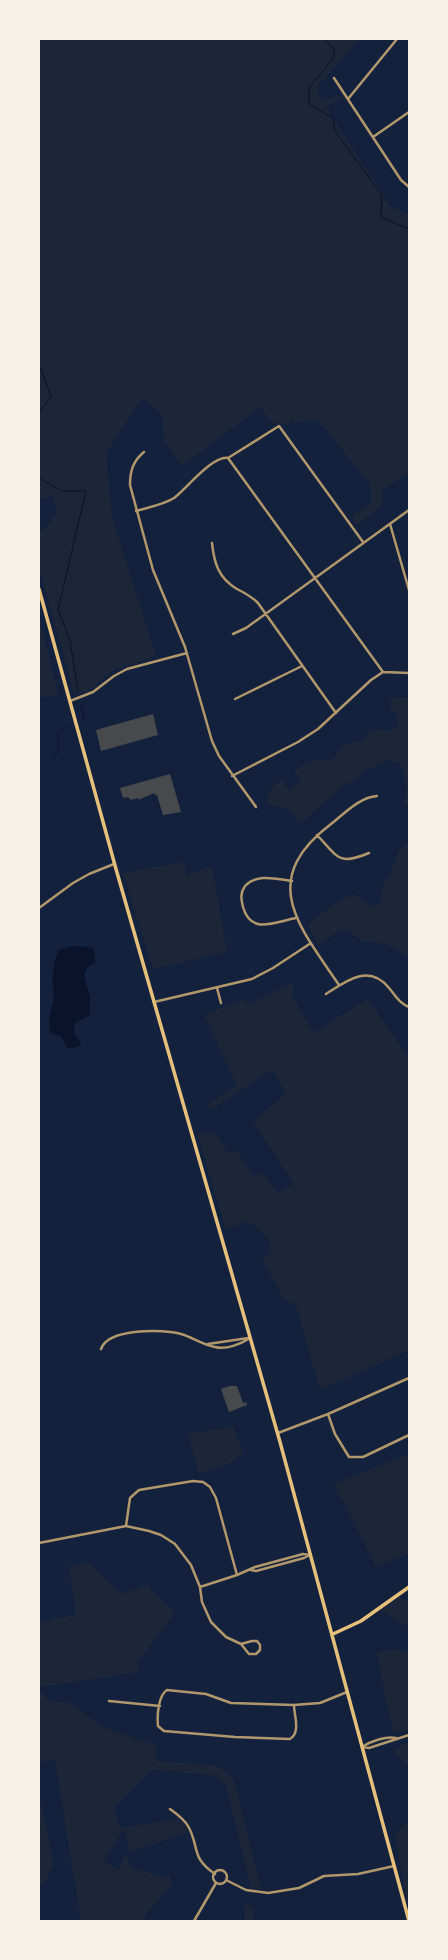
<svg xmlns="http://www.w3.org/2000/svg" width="448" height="1960" font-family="'Space Grotesk',sans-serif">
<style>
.green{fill:#1d2539}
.water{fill:#0b132b}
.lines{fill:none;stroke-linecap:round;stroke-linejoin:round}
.stream{stroke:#0b132b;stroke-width:1}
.building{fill:#48494c}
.minor{stroke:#b1986c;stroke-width:2.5}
.secondary{stroke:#e5c07b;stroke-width:3.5}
.primary{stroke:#e5c07b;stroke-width:3.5}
</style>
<rect width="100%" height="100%" fill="#14213d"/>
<path class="green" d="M39,39h321l-34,38c-9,6 -12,17 0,23l18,-5 -3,5 -9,3 -5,6 60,91 2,6 20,9v258l-27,17v15l-26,21 -4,-10 20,-14 -2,-18 -51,-63 -28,1 -1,3 -17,-2 -13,-16 -78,59 -18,-26 -2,-25 -20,-18 -36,57 6,63 44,139 -42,14 -26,22 -14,1 -35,-125v-37l4,-1 14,-16 -4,-18 -14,3z
M39,617l19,78 -19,2z
M409,697v108l-5,-1 3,-14 -6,-26 -13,-4 -16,8h-5l-10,11 -13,6 -43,38 -14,-15 -14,-2 -5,-3 -1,-8 9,-12 6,-3 7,11 12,-12 -7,-8c6,-4 13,-9 20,-11 6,-1 12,3 18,-1 7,-3 6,-11 12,-14 2,-1 17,-4 21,-5l1,-6c7,-8 14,-4 23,-2l6,-3 4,-7 -3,-9 -5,-2 -1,-12 3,-1z
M409,842v115l-23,-13 -26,-4 -11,-10 -3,-1 -6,1 -21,15 -12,-20 27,-21 19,-10 20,13 5,-1 4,-8v-11l9,-14 7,-21z
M184,862l3,13 23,-8 3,4 14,81 -74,17 -30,-96z
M294,982l-2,13 21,38 55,-34 41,59v292l-89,40 -24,-85 -12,-6 -22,-39 9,-8c1,-15 -13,-22 -23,-31l-22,9 -29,-97 4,-1 5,3 5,-3 3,3 2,-1 12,19 8,-3 18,26 9,-3 15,20 16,-9 -41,-62 29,-25 3,-6 -11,-19h-5l-8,5 -47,31h-6l-1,-3 30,-20 -33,-70 40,-16 4,6z
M233,1426l11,28 -8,2 2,4 -39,14 -11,-40z
M409,1454v97l-2,3 -31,13 -42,-83z
M88,1562l33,32 26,-9 28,28 -38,50 2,9 -100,15v-65l37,-7 -7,-49z
M399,1597l10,5v26l-29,-19z
M398,1649l11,4v77l-15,3 -8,-32 -9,-49z
M39,1690l9,10 22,3 33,24 54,19 -1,15 62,5 16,14 27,109 -10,-2 -25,-102 -12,-10 -62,-5 -38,38 6,20 58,-9 5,4 5,9 -58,20 -5,-21 -4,1 -17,30 14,8 9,-17 4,15 33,9 6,-1 2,9 -32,36h-59l-26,-161 -16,2z
M406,1743l3,1v24l-2,-4 -13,-11v-3z
M39,1794l15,70 -11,21h-4z
M409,1821v71l-3,6 -11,-63 4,-6z
M244,1904l9,2 1,15h-9z"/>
<path class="water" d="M78,946l14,2 3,5v10l-8,4 -3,8 6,22v17c-4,5 -12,5 -16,12v6l7,11 -1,3 -13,3 -5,-12 -12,-4 -1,-15 5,-20 -2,-20 3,-18 3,-9 10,-4z"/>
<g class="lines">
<path class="stream" d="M325,39l9,11v7l-25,31v16l24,14 2,13 47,64 -1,22 28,12
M39,364l12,32 -12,17
M39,478l23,13h24l-28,119 12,30 8,51
M81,704l3,16
M53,761l6,-13 -2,-15 11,-7"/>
</g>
<path class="building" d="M153,714l5,21 -57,16 -5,-21z
M170,774l11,38 -18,3 -6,-20h-2l-1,-2 -16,7v-2l-7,2 -3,-3 -5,1 -3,-10z
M230,1386h7l6,17 3,-1 1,3 -18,7 -8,-23z"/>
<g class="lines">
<path class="minor" d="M334,78l67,102 8,7
M348,99l49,-60
M373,137l36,-25
M144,452c-11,9 -14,19 -14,33l23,85 32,77 27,94 7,15 37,51
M228,458l155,214
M228,458l51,-32 84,116
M136,511c13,-4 27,-6 38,-13 12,-9 39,-43 54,-40
M390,524l19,66
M212,543c2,19 6,35 25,46 8,4 14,7 21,14l78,110
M233,634l13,-6 163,-118
M235,699l67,-33
M70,701l23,-9 21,-16 13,-7 60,-16
M232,776l66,-34 20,-13 53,-49 12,-8 26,1
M317,835c21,22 21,31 52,18
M292,881c-16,-2 -35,-8 -47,5 -5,7 -4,13 -2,21 8,28 31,15 53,11
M39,908l34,-25 16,-9 25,-10
M339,985c-40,-59 -82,-105 -8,-161 14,-11 29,-27 46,-28
M217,988l4,15
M326,994c20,-13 43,-31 63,-6 7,8 10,15 20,19
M154,1002l98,-23 21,-11 38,-25
M208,1344l40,-6
M101,1349c7,-21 62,-20 80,-15 11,3 22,11 34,13 11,3 26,-3 35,-9
M328,1414l7,20 14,23h14l46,-22
M278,1433l50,-19 81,-36
M126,1526l4,-28 9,-8 54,-9 10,1 7,5 6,11 21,77
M39,1543l87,-17 23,5 12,4 14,9 16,21 9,22 2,15 9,20 15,15 15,7 8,10h7l4,-4v-5l-3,-4h-5l-11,3
M251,1570l5,1 48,-13 6,-3
M200,1587l37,-12 18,-8 48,-13 7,1
M109,1701l51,5
M294,1705c0,10 7,28 -4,34l-55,-2 -71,-6 -6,-5c-1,-9 0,-31 9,-36l39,4 25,9 63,2 26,-2 27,-11
M396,1738c-10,-2 -25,3 -34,9l7,1 40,-13
M170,1809c7,5 14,10 18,17 12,21 2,31 27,48
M213 1877a7 7 0 1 1 14 0a7 7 0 1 1-14 0Z
M226,1880l20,10 22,3 31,-5 25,-12 34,-2 36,-8
M194,1921l22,-38"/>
<path class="secondary" d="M333,1634l28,-13 48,-34"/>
<path class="primary" d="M39,589l77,280 164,573 129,479"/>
</g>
<rect width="448" height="1960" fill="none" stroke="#f6f1e7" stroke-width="80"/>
</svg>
